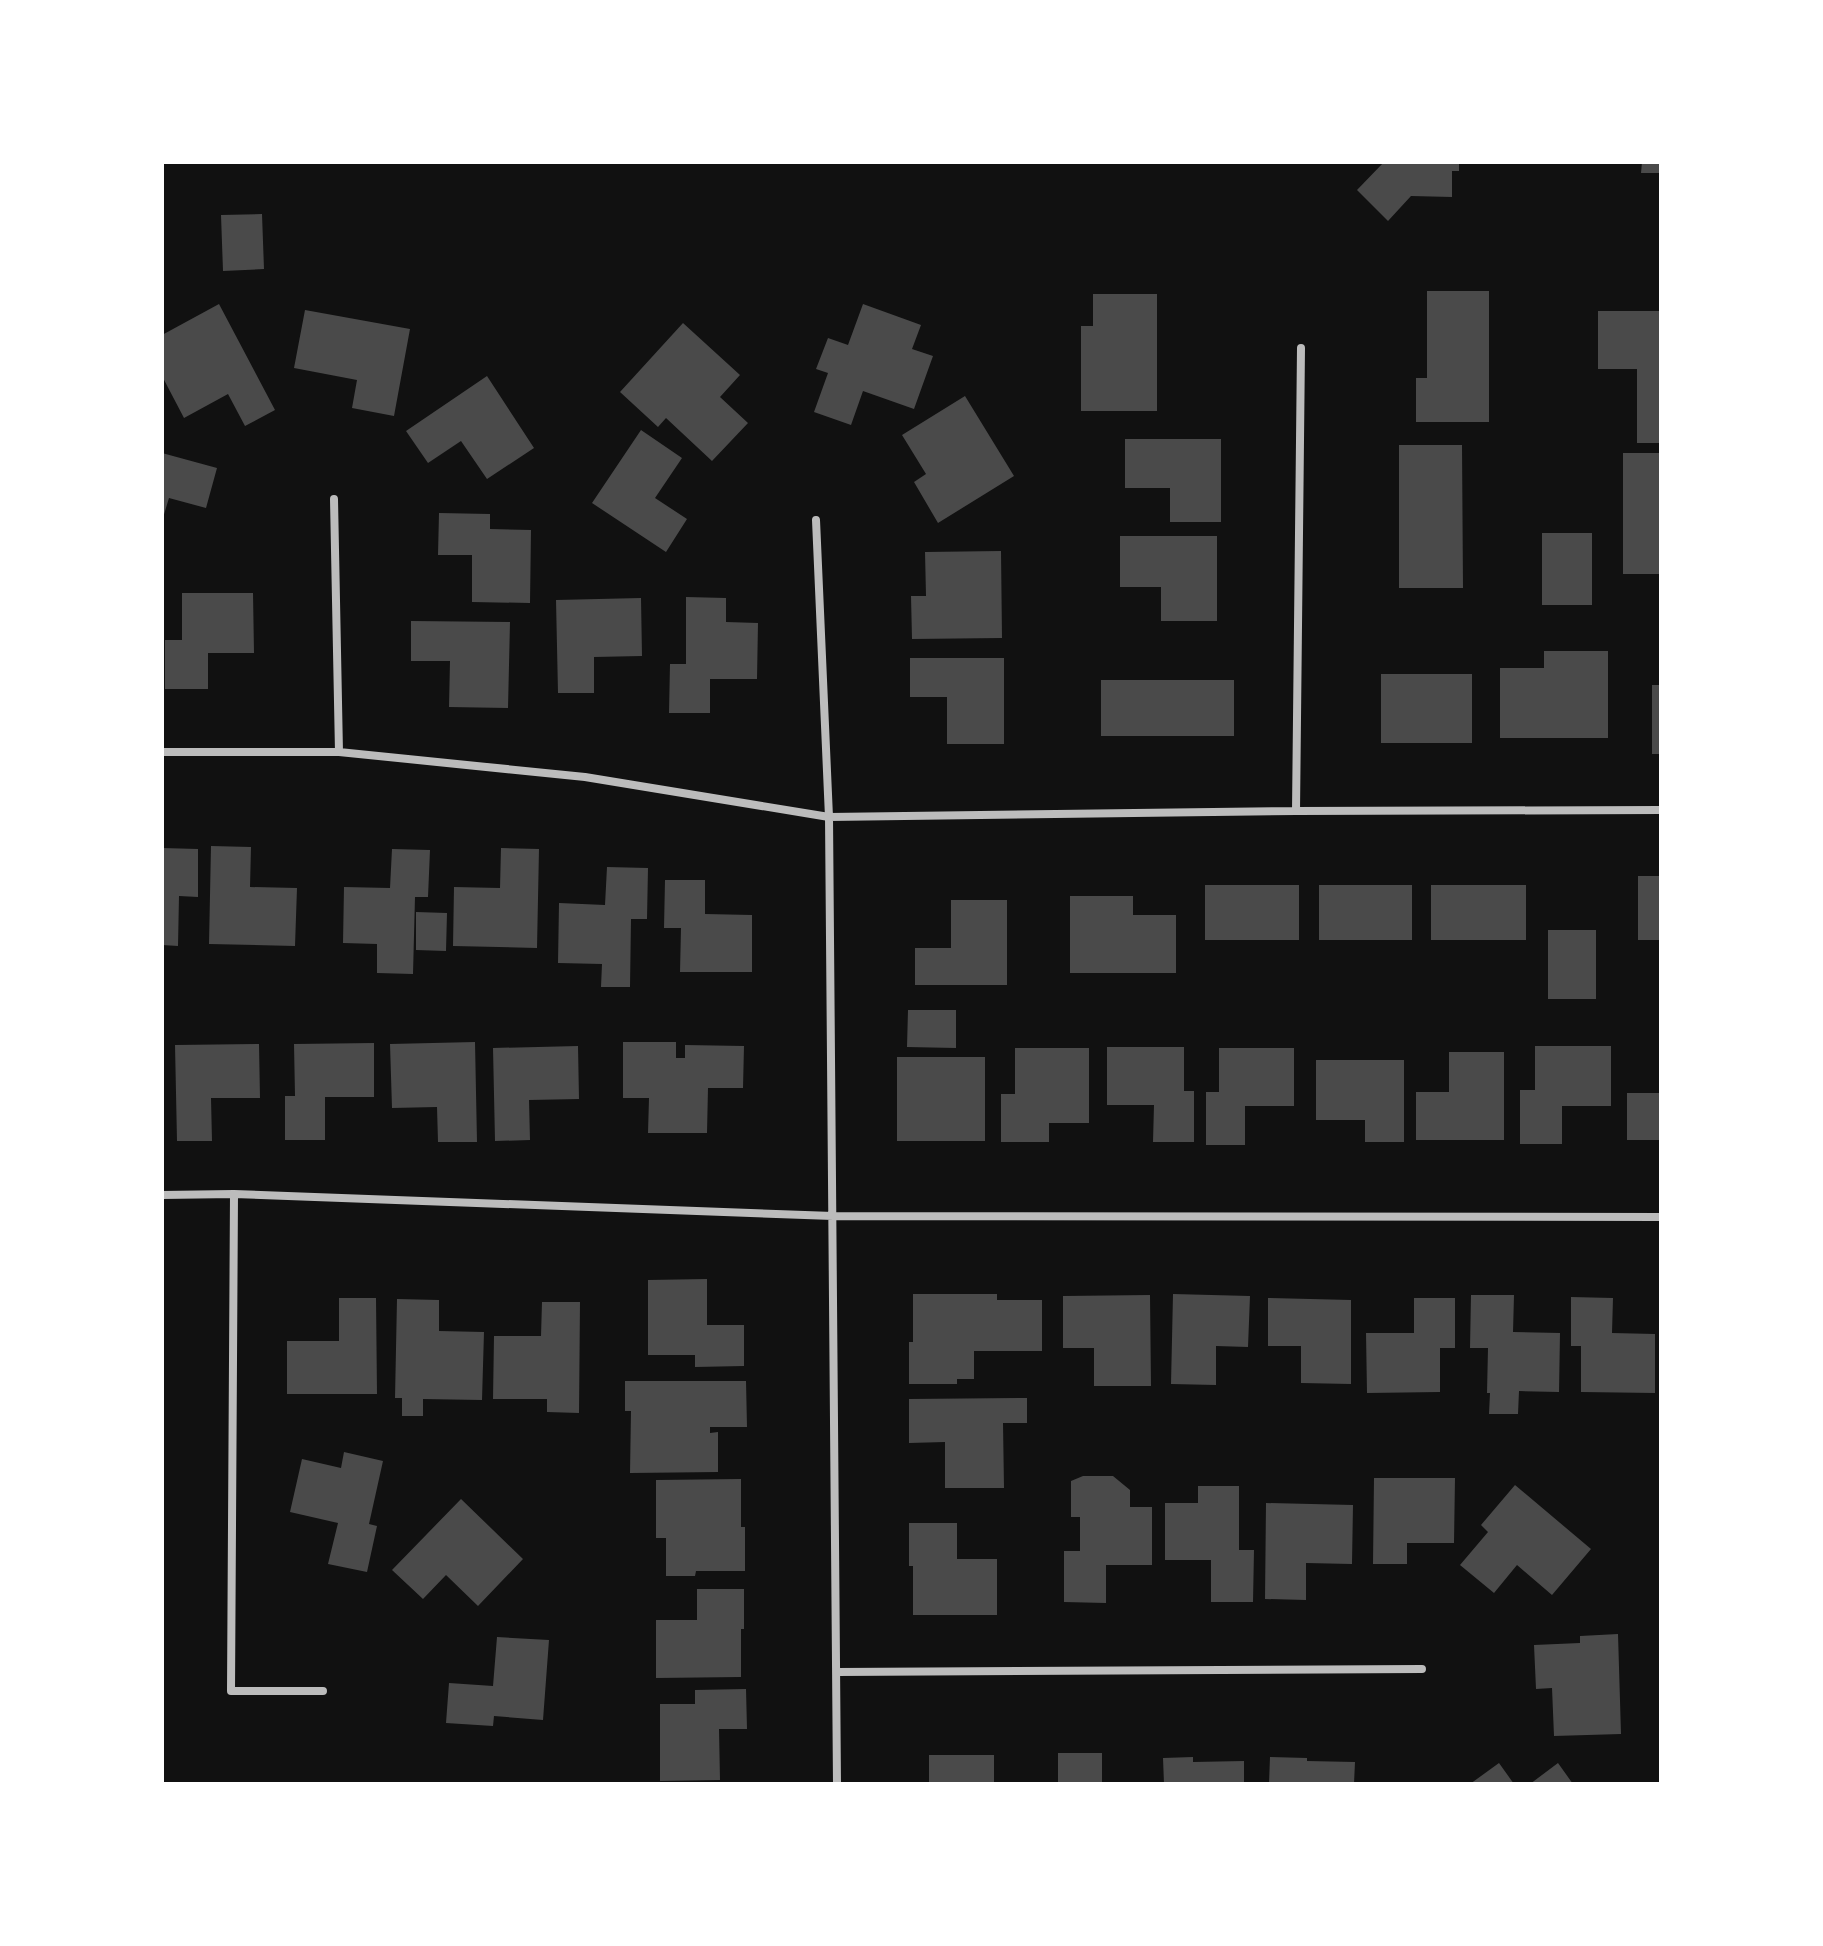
<svg xmlns="http://www.w3.org/2000/svg" width="1823" height="1946" font-family="'Titillium Web',sans-serif">
<style>
.building{fill:#4a4a4a}
.lines{fill:none;stroke-linecap:round;stroke-linejoin:round}
.minor{stroke:#bcbcbc;stroke-width:8}
</style>
<rect width="100%" height="100%" fill="#111"/>
<path class="building" d="M1384,162h75v9h-7v26l-41,-1 -23,25 -31,-31z
M1642,162h19v11h-20z
M262,214l2,55 -41,2 -2,-56z
M1427,291h62v131h-73v-44h11z
M1093,294h64v117h-76v-85h12z
M219,304l56,106 -30,16 -17,-32 -44,24 -22,-42v-41z
M863,304l58,21 -9,24 21,7 -19,53 -51,-18 -12,34 -37,-13 14,-39 -12,-4 12,-31 20,7z
M305,310l105,19 -16,87 -42,-8 5,-28 -63,-12z
M1598,311h63v132h-24v-74h-39z
M683,323l57,52 -20,22 28,26 -36,38 -46,-43 -8,9 -38,-35z
M487,376l47,72 -47,31 -26,-38 -33,22 -22,-32z
M965,396l49,80 -76,47 -24,-41 12,-8 -24,-39z
M641,430l41,28 -27,40 32,21 -21,33 -74,-49z
M1125,439h96v83h-51v-34h-45z
M1399,445h63l1,143h-64z
M162,453l55,15 -11,40 -37,-10 -7,23z
M1623,453h38v121h-38z
M439,513l51,1v15l41,1 -1,73 -58,-1v-47h-34z
M1542,533h50v72h-50z
M1120,536h97v85h-56v-34h-41z
M1001,551l1,87 -90,1 -1,-43h15l-1,-44z
M182,593h71l1,60h-46v36h-43v-49h17z
M686,597l40,1v24l32,1 -1,56h-47v34h-41l1,-49h16z
M641,598l1,58 -48,1v36h-36l-2,-93z
M411,621l99,1 -2,86 -59,-1 1,-46h-39z
M1544,651h64v87h-108v-70h44z
M910,658h94v86h-57v-47h-37z
M1381,674h91v69h-91z
M1101,680h133v56h-133z
M1652,685h9v69h-9z
M211,846l40,1 -1,40 47,1 -2,58 -86,-2z
M162,848l36,1v48l-19,-1 -1,50 -16,-1z
M501,848l38,1 -2,99 -84,-2 1,-59 46,1z
M392,849l38,1 -2,47h-13l-2,77 -36,-1v-29l-34,-1 1,-56 46,1z
M607,867l41,1 -1,51h-16l-1,68h-29l1,-23 -44,-1 1,-60 46,2z
M1638,876h23v64h-23z
M665,880h40v34l47,1v57h-72l1,-44h-17z
M1205,885h94v55h-94z
M1319,885h93v55h-93z
M1431,885h95v55h-95z
M1070,896h63v19h43v58h-106z
M951,900h56v85h-92v-37h36z
M416,912l31,1 -1,38 -30,-1z
M1548,930h48v69h-48z
M908,1010h48v38l-49,-1z
M475,1042l2,100h-39l-1,-35 -45,1 -2,-64z
M623,1042h53v16h9v-13l59,1 -1,42h-35l-1,45h-59l1,-35h-26z
M374,1043v54h-49v43h-40v-44h10l-1,-52z
M259,1044l1,54h-49l1,43h-35l-2,-96z
M578,1046l1,53 -50,1 1,40 -35,1 -2,-93z
M1535,1046h76v60h-49v38h-42v-54h15z
M1107,1047h77v44h10v51h-41l1,-37h-47z
M1015,1048h74v75h-40v19h-48v-48h14z
M1219,1048h75v58h-49v39h-39v-53h13z
M1449,1052h55v88h-88v-48h33z
M897,1057h88v84h-88z
M1316,1060h88v82h-39v-22h-49z
M1627,1093h34v47h-34z
M707,1279v46h37v41l-49,1v-12h-47v-75z
M913,1294h84v6h45v51h-68v28h-17v5h-48v-42h4z
M1173,1294l77,2 -2,51 -32,-1v39l-45,-1z
M1150,1295l1,91h-57v-38h-31v-52z
M1471,1295h43l-1,37 47,1 -1,59 -40,-1 -1,23h-29l1,-21h-3l1,-45h-18z
M1571,1297l42,1 -1,35 43,1v59l-74,-1v-46h-10z
M339,1298h37l1,96h-90v-53h52z
M1268,1298l83,2v84l-50,-1v-37h-33z
M1414,1298h41v50h-15v44l-73,1 -1,-60h48z
M397,1299l42,1v31l45,1 -2,68 -59,-1v17h-21v-18h-7z
M542,1302h38l-1,111 -32,-1v-13h-54l1,-63h47z
M625,1381h121l1,46h-37v6l8,-1v40l-88,1 1,-62h-6z
M1027,1398v25h-24l1,65h-59v-46l-36,1v-44z
M344,1452l39,9 -14,63 8,2 -10,46 -39,-8 10,-41 -48,-11 12,-53 39,9z
M1083,1476h30l17,14v17h22v58h-46v38l-42,-1v-51h16v-34h-9v-36z
M1374,1478h81l-1,65h-47v21h-34z
M741,1479v48h4v44h-49l-1,5h-29v-38h-10v-58z
M1515,1485l76,64 -39,46 -35,-30 -23,28 -34,-28 28,-33 -7,-7z
M1198,1486h41v64h15l-1,52h-42v-42h-46v-57h33z
M461,1499l62,60 -45,47 -32,-31 -23,24 -31,-29z
M1266,1503l87,2 -1,59 -46,-1v37l-41,-1z
M909,1523h48v36h40v56h-84v-49h-4z
M697,1589h47v40h-3v48l-85,1v-58h41z
M1618,1634l3,100 -67,2 -2,-48 -16,1 -2,-44 46,-2v-7z
M497,1637l52,3 -6,80 -49,-4 -1,10 -47,-3 3,-40 44,3z
M746,1689l1,40h-28l1,51 -60,1v-77h35v-14z
M1058,1753h44v31h-44z
M929,1755h65v29h-65z
M1193,1757v5l51,-1v23h-80l-1,-26z
M1270,1757l37,1v3l48,1 -1,22h-85z
M1499,1763l15,21h-44z
M1558,1763l15,21h-43z"/>
<g class="lines">
<path class="minor" d="M334,499l5,253
M816,520l13,297 8,967
M162,752h177l246,25 244,40 467,-6 365,-1
M1296,811l5,-463
M234,1194l-3,497h92
M162,1195l72,-1 599,22 828,1
M837,1672l585,-3"/>
</g>
<rect width="1823" height="1946" fill="none" stroke="#ffffff" stroke-width="328"/>
</svg>
